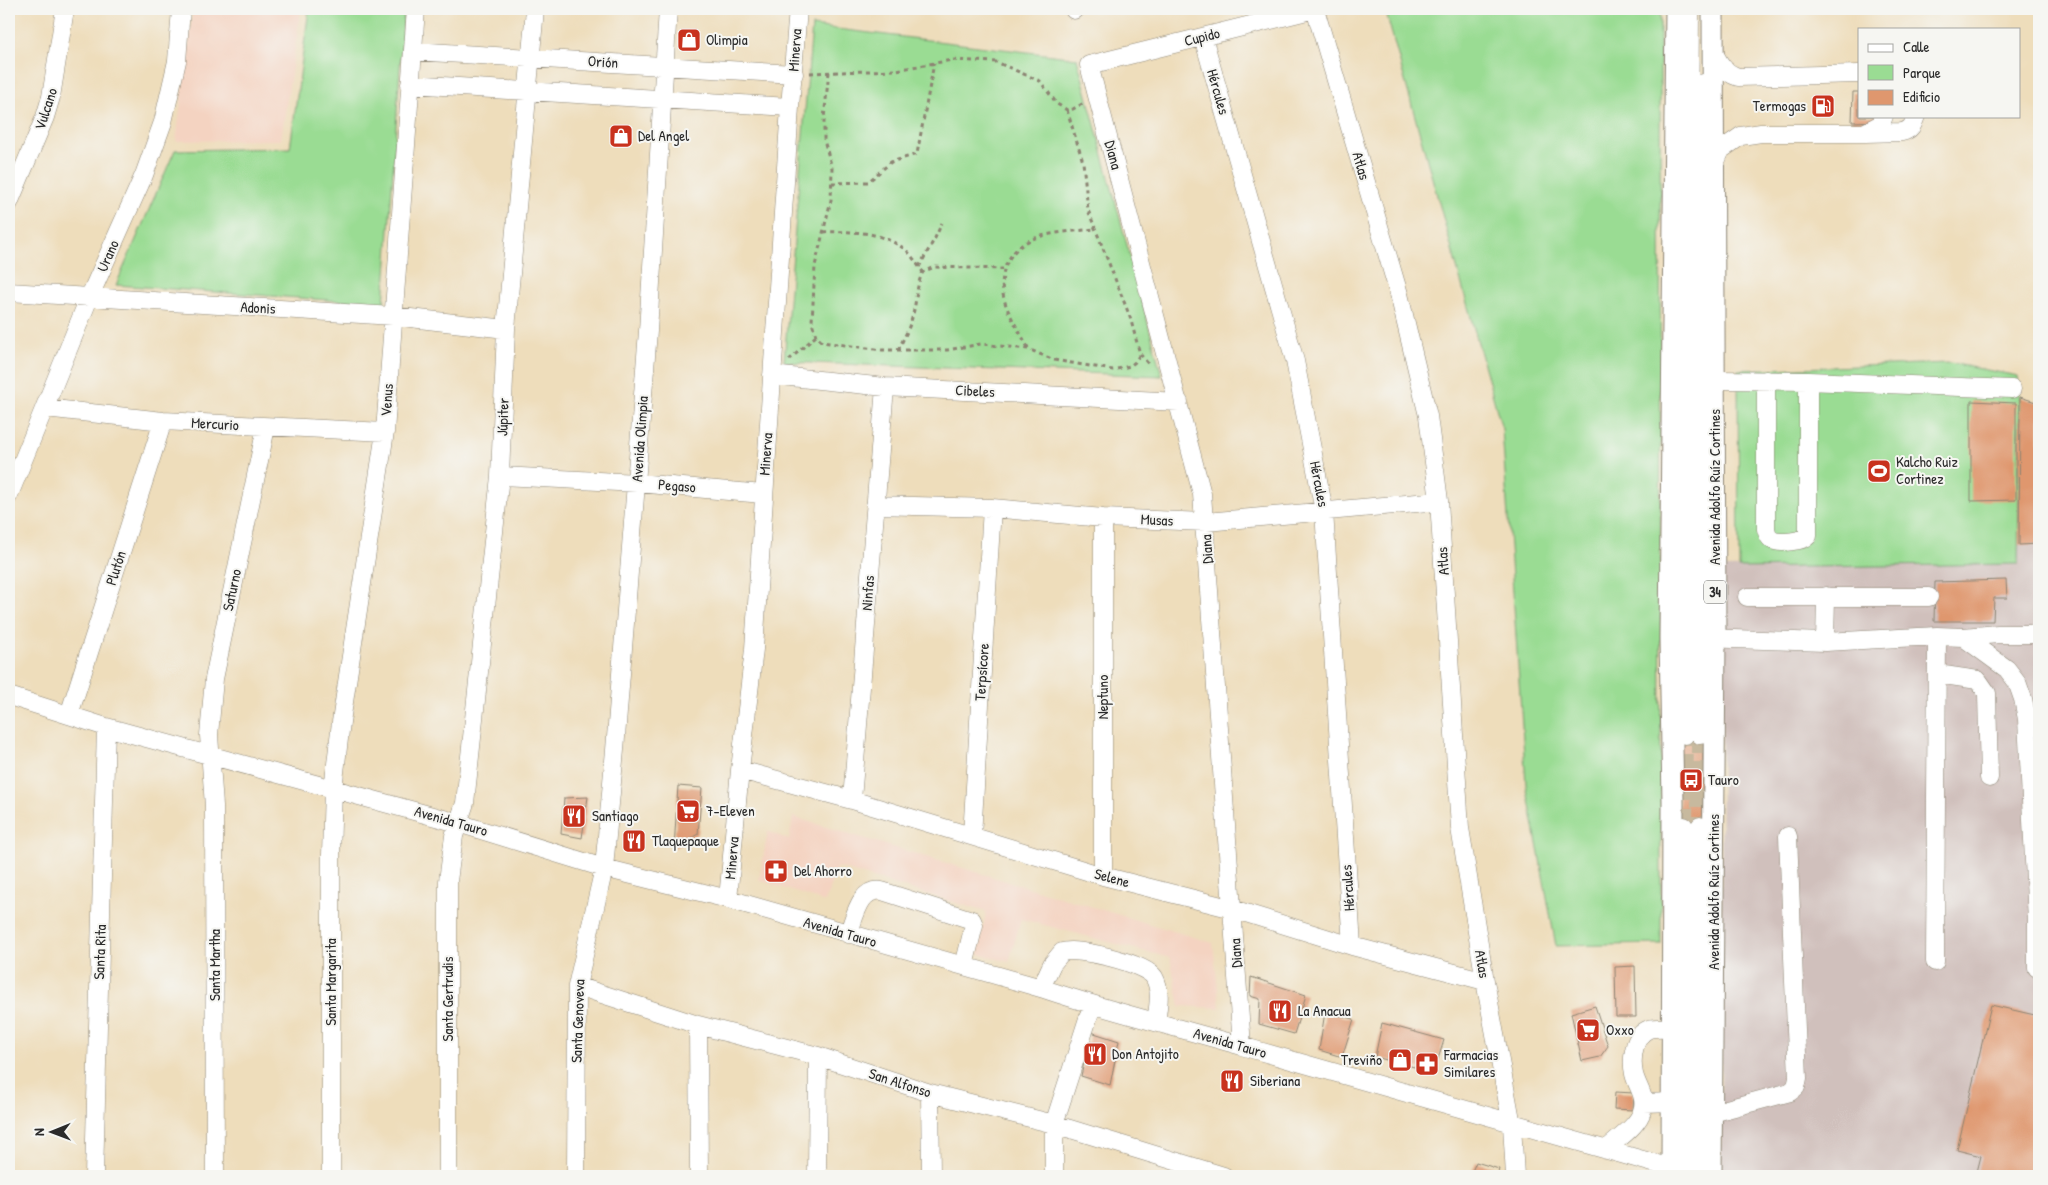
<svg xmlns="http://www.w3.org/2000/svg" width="2048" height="1185" font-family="'Patrick Hand',sans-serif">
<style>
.built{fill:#f4d3c1}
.industrial{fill:#d0c0bc}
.green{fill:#9adc93;stroke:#62845f}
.building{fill:#df976e}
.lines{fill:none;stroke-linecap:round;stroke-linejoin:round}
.minor-tunnel{stroke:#c7b99e;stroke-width:18;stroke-dasharray:18 9;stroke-linecap:butt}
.minor-casing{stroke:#8c8473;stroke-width:19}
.major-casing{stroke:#8c8473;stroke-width:23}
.path{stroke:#8c8473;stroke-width:3;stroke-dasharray:4 4;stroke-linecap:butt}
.minor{stroke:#fff;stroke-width:18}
.major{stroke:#fff;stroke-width:21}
.labels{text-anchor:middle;stroke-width:4;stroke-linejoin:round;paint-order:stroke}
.shield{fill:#f6f6f2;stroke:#686867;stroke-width:1}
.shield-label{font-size:14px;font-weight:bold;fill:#2b2b2b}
.street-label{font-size:15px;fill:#2b2b2b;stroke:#f6f6f2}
.poi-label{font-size:15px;fill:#2b2b2b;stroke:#f6f6f2;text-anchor:start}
</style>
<rect width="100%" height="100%" fill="#f6f6f2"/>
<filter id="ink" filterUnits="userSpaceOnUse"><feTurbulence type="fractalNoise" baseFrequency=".02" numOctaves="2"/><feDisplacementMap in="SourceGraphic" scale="10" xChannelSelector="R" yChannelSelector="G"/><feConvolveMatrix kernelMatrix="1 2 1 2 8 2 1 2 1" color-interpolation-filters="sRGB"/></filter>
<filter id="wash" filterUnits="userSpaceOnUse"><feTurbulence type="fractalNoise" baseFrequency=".0096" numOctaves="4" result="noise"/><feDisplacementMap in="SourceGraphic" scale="20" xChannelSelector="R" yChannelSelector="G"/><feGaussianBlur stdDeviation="1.12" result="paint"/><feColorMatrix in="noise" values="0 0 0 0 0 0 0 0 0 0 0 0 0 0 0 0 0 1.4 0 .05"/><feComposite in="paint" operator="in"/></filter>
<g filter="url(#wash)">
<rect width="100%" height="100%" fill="#edb"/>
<path class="built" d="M193,9h108l-20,131 -105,1z
M793,817l420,126 7,65 -40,-2 -10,-48 -149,-39 -12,43 -31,-8 8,-42 -149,-45 -12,35 -66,-22 9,-49 21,9z"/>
<path class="industrial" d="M2020,397l19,6v773h-318l1,-608 296,-4z"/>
<path class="green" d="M309,9h95l-20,295 -268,-19 59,-135 115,-2z
M1385,9h275l1,935 -105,2 -30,-162 -24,-355z
M812,26l265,32 85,318 -378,-14z
M1950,363l68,13 2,21 -2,167 -279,4 -1,-198z"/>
<g id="blocks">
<path class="building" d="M1853,92h6v24h21v5l-28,1z
M2020,397l19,6v141l-20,1z
M1971,401l45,2v97l-45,1z
M2006,580l1,18h-13l-1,23h-59l1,-39z
M1678,735h25v91h-24z
M678,786l24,2 -4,46 -24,14z
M588,797l-6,41 -21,-4 3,-36z
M1635,966l1,51h-20l-1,-50z
M1251,977l55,18 -12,39 -35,-10 1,-25 -10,-3z
M1991,1005l48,11v160h-63l5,-20 -24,-6z
M1595,1006l13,40 -8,11 -18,4 -11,-48z
M1325,1012l29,7 -12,38 -23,-7z
M1382,1023l62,17 -10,32 -59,-15z
M1091,1032l28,9 -9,44 -29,-9z
M1615,1092l19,1 -1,17 -19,-1z
M1476,1162l23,7 -2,7h-27z"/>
</g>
</g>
<g filter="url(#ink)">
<use href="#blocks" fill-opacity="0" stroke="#8c8473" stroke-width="1"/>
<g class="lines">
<path class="minor-tunnel" d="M1700,735v91
M1684,826l1,-91"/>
<g class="minor-casing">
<path id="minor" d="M1074,9v1
M1203,37l92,324 29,150 28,435
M1712,49c7,14 11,23 26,28l121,-3
M413,51l381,23
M410,84l380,23
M1865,133l37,-1c9,-2 11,-7 14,-16
M1713,168l8,-18 20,-14 20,-3h103l17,-9 3,-8
M9,203l36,-86 6,-20 14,-88
M9,292l384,24 113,13
M772,375l113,12 294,15
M1716,380l92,1 204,8
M1766,380v149c1,4 2,8 6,11 7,4 32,1 36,-4v-155
M45,408l118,13 222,11
M500,476l137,7 126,11
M9,495l80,-197 55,-123 19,-53 14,-61 4,-52
M875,505l117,3 111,10 103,4 233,-21
M1747,597h182
M1963,637l35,-3h41
M1703,638l122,4 112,-6 26,1 44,32 10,13 6,17 4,20 10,202v47
M1825,642l1,-46
M1937,674l41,6 9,13 2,85
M9,696l97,31 352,96 146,45 124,31 313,89c67,23 136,39 204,59 151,43 302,87 454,129
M69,715l94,-294
M1685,735l5,-726
M1700,735l3,-652
M740,770l112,30 251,76 130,33 119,37 133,35
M852,800l33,-413
M1684,826l1,350
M972,836l20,-328
M1103,876v-358
M728,899l12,-129 14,-121 36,-542 8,-98
M848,934c7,-16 11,-47 34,-43l90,29 2,5 -10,41
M1935,962l2,-326
M577,986l121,39 120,31 112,37 124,31 170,52
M1041,988l11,-24 10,-12c15,-5 83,11 92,25 8,14 4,30 2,45
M698,1025l1,151
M1242,1046l-40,-552 -113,-429 226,-56 84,285 29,122 11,85 21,327 25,153 27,144 3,51
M930,1093l1,83
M1644,1103l28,-1
M1712,1113l78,-21 6,-5 2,-9 -10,-242
M1606,1150c11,-11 32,-24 36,-39 5,-14 -5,-24 -8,-37 -3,-14 -1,-39 15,-45 7,-2 16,-1 23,-1
M94,1176l12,-449
M215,1176l-1,-370 -5,-71 5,-56 52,-252
M331,1176v-321l2,-66 8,-67 44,-290 31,-423
M448,1176v-295l6,-45 11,-33 35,-327 6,-147 29,-320
M576,1176l1,-190 27,-118 11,-118 33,-419 20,-322
M817,1176l1,-120
M1054,1176v-52l38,-118
M1699,1176l1,-350"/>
</g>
<g class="major-casing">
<path id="major" d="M1672,1176l1,-374 -3,-164 6,-629
M1711,1176l4,-538 -2,-629"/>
</g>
<path class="path" d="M829,72l-5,46v22l8,28 -1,32 -16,66 -3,56 4,14 6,6 60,8h65l34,-6 47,5 26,11 59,10 17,-4 5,-4 5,-8
M810,73l86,-3 56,-10 44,2 44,19 17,23 10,6 6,-1 11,-6
M1067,110l16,52 5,48 42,107 10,37 10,12
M832,183l36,-1 23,-20 26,-8 17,-91
M823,232c31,-1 57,-1 83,18 6,5 11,15 17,22
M919,267l16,-29 7,-15
M1028,348c-6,-13 -15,-26 -21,-40 -12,-30 -1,-61 31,-71 17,-5 38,-6 57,-8
M898,350c6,-12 12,-23 15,-36 4,-15 3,-29 10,-42l11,-5 69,2
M789,360l27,-24"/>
<use href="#minor" class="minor"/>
<use href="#major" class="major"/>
</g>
</g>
<defs>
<g id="shop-square" transform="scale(1.25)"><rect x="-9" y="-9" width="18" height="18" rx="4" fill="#c8321e" stroke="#f6f6f2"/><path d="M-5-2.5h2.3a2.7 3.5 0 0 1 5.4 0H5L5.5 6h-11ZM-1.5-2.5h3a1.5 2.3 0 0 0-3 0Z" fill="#fff"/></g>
<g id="fuel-square" transform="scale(1.25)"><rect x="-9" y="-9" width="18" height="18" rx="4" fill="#c8321e" stroke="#f6f6f2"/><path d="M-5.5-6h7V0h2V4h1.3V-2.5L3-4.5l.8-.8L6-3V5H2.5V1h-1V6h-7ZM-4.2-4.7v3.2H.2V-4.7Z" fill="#fff"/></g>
<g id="stadium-square" transform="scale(1.25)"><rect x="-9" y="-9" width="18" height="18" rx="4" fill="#c8321e" stroke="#f6f6f2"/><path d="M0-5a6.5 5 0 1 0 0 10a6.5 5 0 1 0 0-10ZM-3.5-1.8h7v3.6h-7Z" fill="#fff"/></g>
<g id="bus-square" transform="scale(1.25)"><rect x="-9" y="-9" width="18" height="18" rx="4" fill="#c8321e" stroke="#f6f6f2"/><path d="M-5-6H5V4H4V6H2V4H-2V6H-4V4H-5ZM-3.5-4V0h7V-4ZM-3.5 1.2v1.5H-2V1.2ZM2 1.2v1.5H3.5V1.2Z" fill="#fff"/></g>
<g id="supermarket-square" transform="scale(1.25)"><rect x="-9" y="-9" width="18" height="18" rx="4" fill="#c8321e" stroke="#f6f6f2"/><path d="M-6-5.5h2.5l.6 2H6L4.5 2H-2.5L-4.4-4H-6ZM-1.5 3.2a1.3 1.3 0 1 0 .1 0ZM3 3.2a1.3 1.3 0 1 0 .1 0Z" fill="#fff"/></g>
<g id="restaurant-square" transform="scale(1.25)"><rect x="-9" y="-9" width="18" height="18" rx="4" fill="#c8321e" stroke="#f6f6f2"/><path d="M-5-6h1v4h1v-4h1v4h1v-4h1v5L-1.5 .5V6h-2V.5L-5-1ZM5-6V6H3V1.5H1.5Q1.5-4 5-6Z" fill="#fff"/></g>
<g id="pharmacy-square" transform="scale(1.25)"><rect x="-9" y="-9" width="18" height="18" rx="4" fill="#c8321e" stroke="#f6f6f2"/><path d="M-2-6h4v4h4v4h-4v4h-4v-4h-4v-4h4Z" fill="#fff"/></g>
</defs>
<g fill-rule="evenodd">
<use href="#shop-square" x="689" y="40"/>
<use href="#fuel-square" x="1823" y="106"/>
<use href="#shop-square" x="621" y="136"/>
<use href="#stadium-square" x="1879" y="471"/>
<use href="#bus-square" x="1691" y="780"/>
<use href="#supermarket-square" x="688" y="811"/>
<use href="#restaurant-square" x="574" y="816"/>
<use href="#restaurant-square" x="634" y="841"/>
<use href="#pharmacy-square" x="776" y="871"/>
<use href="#restaurant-square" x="1280" y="1011"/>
<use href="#supermarket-square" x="1588" y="1030"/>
<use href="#restaurant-square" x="1095" y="1054"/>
<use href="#shop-square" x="1400" y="1060"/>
<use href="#pharmacy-square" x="1427" y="1064"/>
<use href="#restaurant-square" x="1232" y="1081"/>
</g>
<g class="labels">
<rect class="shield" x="1704" y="580.5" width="22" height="23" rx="4"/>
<g class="shield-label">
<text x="1715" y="597">34</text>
</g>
<g class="street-label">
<text transform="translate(1202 37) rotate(-14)" y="5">Cupido</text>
<text transform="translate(795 50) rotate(-86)" y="5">Minerva</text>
<text transform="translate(603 62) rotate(4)" y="5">Orión</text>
<text transform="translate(1218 92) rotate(74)" y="5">Hércules</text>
<text transform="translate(46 109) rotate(-72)" y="5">Vulcano</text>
<text transform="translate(1113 155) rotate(75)" y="5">Diana</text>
<text transform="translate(1361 166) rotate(74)" y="5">Atlas</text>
<text transform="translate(108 256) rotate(-66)" y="5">Urano</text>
<text transform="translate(258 308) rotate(3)" y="5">Adonis</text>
<text transform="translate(975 391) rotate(3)" y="5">Cibeles</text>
<text transform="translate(387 400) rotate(-86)" y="5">Venus</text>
<text transform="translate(503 417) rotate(-88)" y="5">Júpiter</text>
<text transform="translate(215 424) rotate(3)" y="5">Mercurio</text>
<text transform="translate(640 439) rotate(-86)" y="5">Avenida Olimpia</text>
<text transform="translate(766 454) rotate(-86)" y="5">Minerva</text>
<text transform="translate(1319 484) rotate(79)" y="5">Hércules</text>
<text transform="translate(677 486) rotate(5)" y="5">Pegaso</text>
<text transform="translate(1715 487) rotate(-90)" y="5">Avenida Adolfo Ruíz Cortines</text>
<text transform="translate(1157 520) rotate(3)" y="5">Musas</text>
<text transform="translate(1207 549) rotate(-94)" y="5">Diana</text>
<text transform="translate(1443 561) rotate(-94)" y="5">Atlas</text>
<text transform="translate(116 568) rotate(-72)" y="5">Plutón</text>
<text transform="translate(232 590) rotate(-78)" y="5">Saturno</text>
<text transform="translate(868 593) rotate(-86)" y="5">Ninfas</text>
<text transform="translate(982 672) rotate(-86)" y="5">Terpsícore</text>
<text transform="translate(1103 697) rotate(-90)" y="5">Neptuno</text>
<text transform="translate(451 821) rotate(16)" y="5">Avenida Tauro</text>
<text transform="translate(732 858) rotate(-85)" y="5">Minerva</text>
<text transform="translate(1112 878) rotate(15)" y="5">Selene</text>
<text transform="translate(1348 888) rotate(-94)" y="5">Hércules</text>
<text transform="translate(1714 892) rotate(-90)" y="5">Avenida Adolfo Ruíz Cortines</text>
<text transform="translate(840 932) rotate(16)" y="5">Avenida Tauro</text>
<text transform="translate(100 952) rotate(-88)" y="5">Santa Rita</text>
<text transform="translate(1236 953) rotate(-94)" y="5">Diana</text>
<text transform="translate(1482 964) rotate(80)" y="5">Atlas</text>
<text transform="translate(215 965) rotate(-90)" y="5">Santa Martha</text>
<text transform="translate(331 982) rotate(-90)" y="5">Santa Margarita</text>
<text transform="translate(448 999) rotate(-90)" y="5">Santa Gertrudis</text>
<text transform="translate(578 1021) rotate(-88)" y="5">Santa Genoveva</text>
<text transform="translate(1230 1043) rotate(16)" y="5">Avenida Tauro</text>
<text transform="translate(900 1083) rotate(18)" y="5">San Alfonso</text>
</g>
<g class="poi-label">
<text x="706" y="45">Olimpia</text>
<text x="1806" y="111" text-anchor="end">Termogas</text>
<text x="638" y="141">Del Angel</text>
<text x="1896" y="467">Kalcho Ruiz<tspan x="1896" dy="17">Cortinez</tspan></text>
<text x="1708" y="785">Tauro</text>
<text x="706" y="816">7-Eleven</text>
<text x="592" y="821">Santiago</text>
<text x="652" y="846">Tlaquepaque</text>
<text x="794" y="876">Del Ahorro</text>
<text x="1298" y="1016">La Anacua</text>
<text x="1606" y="1035">Oxxo</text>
<text x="1112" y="1059">Don Antojito</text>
<text x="1444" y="1060">Farmacias<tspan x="1444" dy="17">Similares</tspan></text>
<text x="1382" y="1065" text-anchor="end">Treviño</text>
<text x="1250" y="1086">Siberiana</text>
</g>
</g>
<rect width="2048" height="1185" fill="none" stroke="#f6f6f2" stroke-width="30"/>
<rect x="1858" y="28" width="162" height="90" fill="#f6f6f2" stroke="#a5a5a2"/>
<rect x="1868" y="44" width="25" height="8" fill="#ffffff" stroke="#a5a5a2"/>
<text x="1903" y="52" font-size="15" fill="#2b2b2b">Calle</text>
<rect x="1868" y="65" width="25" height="15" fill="#9adc93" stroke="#a5a5a2"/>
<text x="1903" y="78" font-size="15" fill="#2b2b2b">Parque</text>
<rect x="1868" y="90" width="25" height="15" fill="#df976e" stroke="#a5a5a2"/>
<text x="1903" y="102" font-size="15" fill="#2b2b2b">Edificio</text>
<g transform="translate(52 1132) rotate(269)" stroke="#f6f6f2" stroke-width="4" paint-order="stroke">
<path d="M0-4L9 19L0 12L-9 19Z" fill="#2b2b2b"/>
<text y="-8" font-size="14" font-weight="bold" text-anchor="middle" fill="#2b2b2b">N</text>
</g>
</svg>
